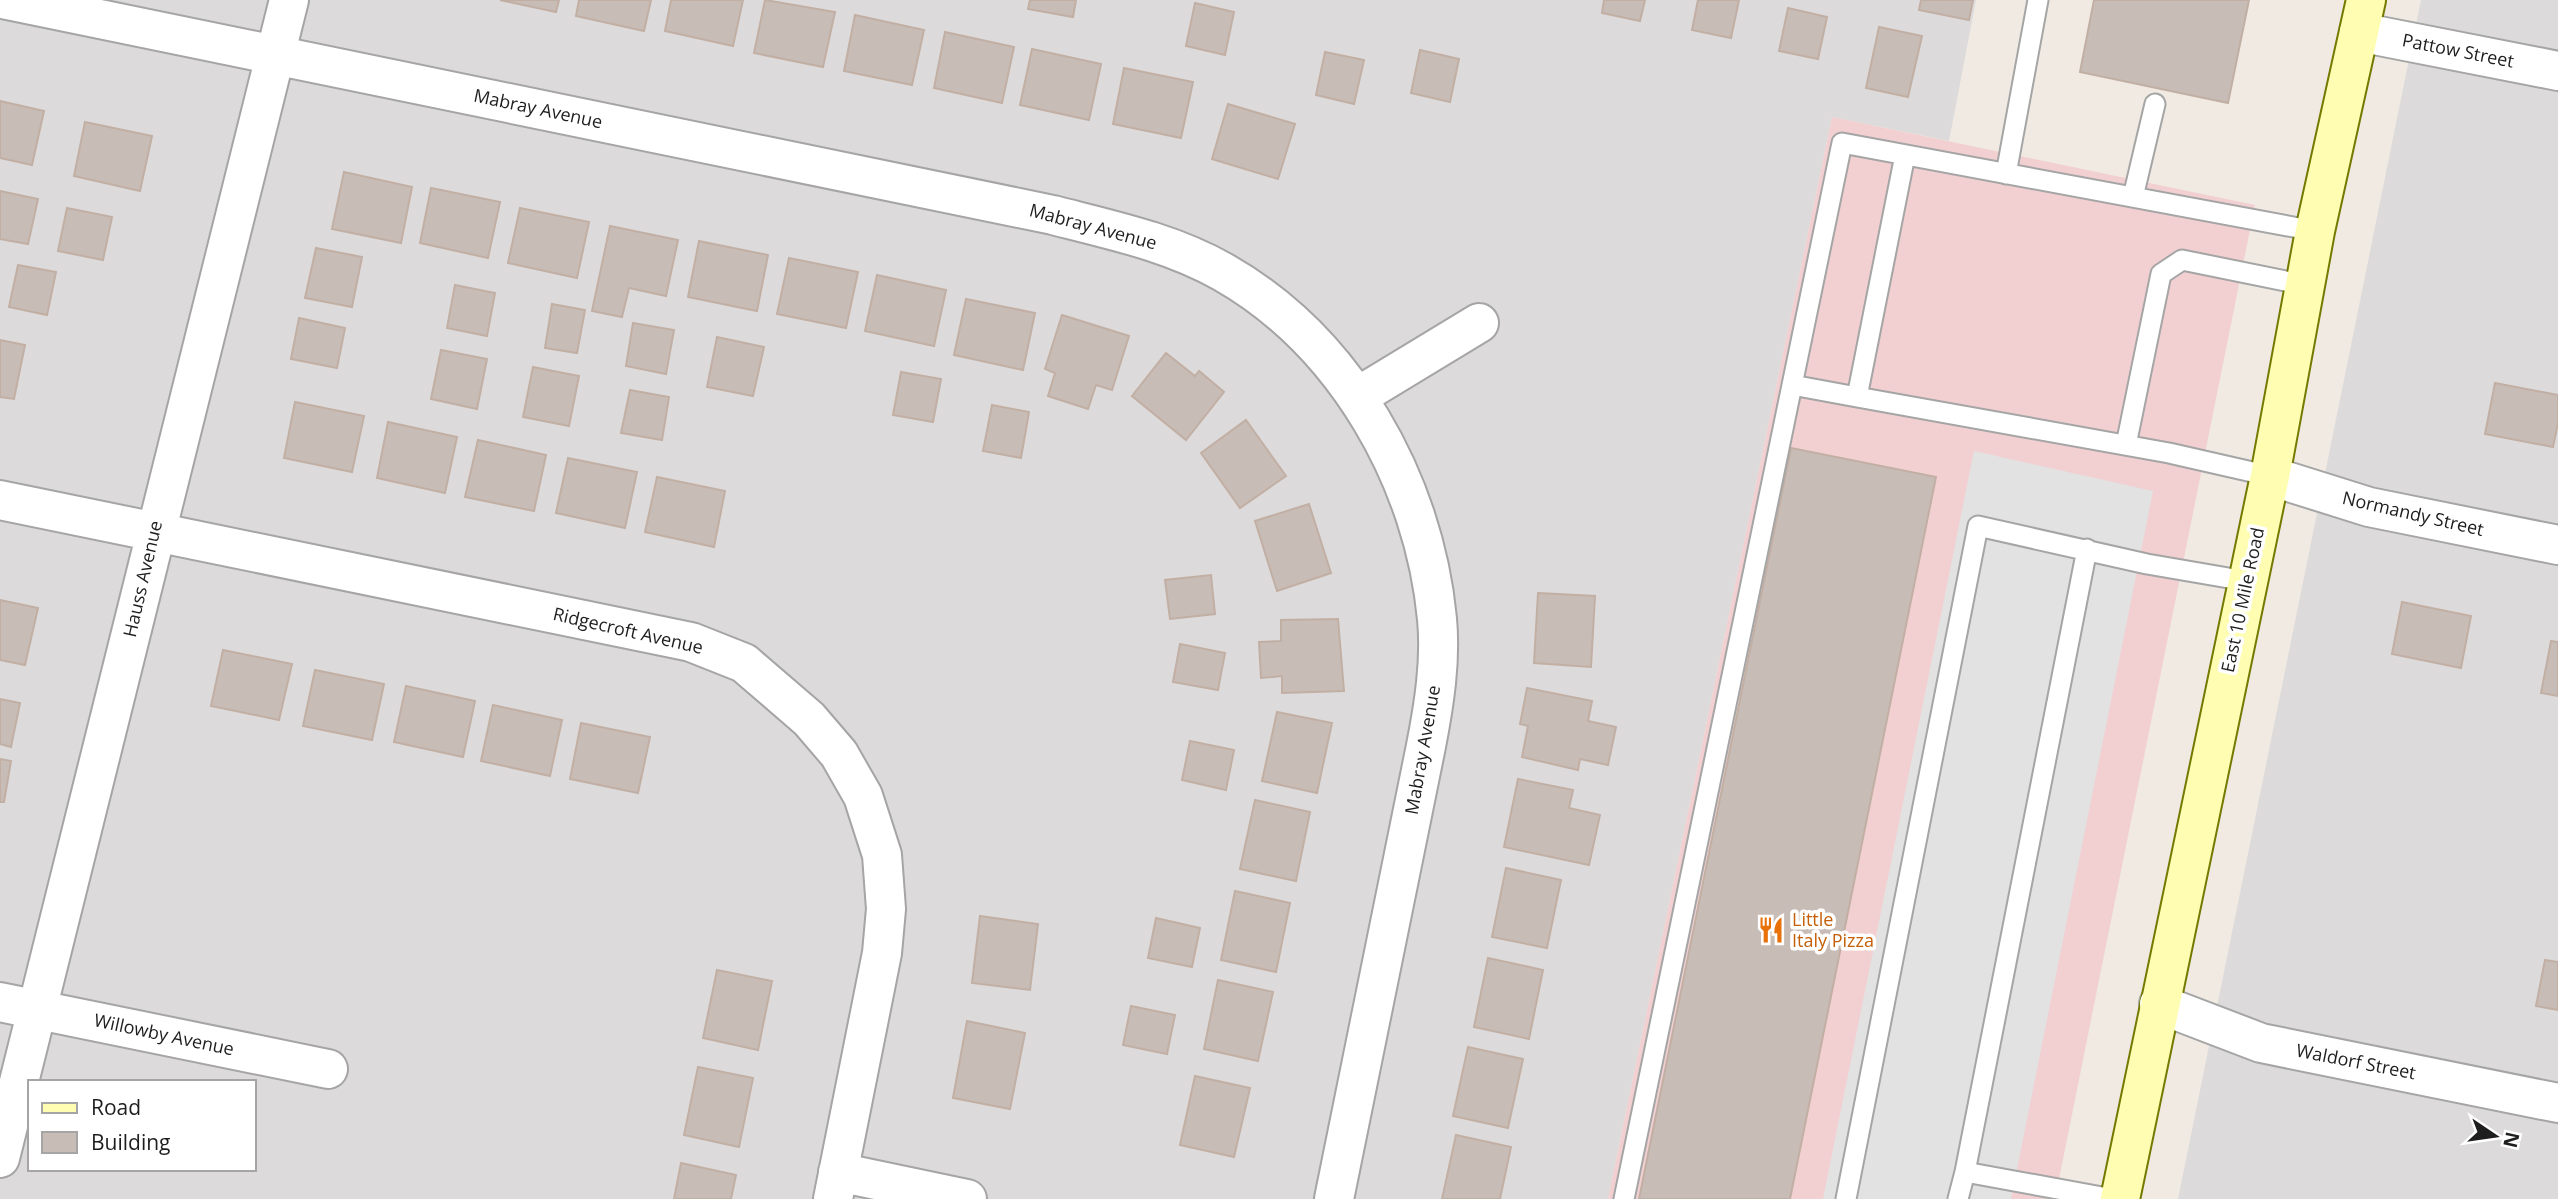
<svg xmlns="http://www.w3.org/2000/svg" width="2558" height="1199" font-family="'Open Sans',sans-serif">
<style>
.residential{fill:#dcdada;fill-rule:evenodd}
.commercial{fill:#f2d0d1}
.parking{fill:#e2e2e2}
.building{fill:#c8bcb6;stroke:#c2afa4;stroke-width:2}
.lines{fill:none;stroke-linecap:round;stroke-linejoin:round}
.lane-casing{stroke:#a5a5a5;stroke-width:23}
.street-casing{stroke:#a5a5a5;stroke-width:42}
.secondary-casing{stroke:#747900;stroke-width:42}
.lane{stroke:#fff;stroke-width:19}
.street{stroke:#fff;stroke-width:38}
.secondary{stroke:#fefdb2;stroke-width:38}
.labels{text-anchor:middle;stroke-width:7;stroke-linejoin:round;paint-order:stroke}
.street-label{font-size:18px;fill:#1e1e1e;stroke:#fff}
.food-label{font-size:18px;fill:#c56008;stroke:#fff;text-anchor:start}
</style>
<rect width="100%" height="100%" fill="#f0eae3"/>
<path class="residential" d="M0,0h1976l-27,141 -117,-24 -224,1082h-1608zM30,1082h224v87h-224z
M2421,0h137v1199h-380z"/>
<path class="commercial" d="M1832,117l423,88 -200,994h-447z"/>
<path class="parking" d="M1974,451l179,40 -142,708h-188z"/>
<path class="building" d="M500,0h59l-3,12z
M579,0h72l-7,31 -68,-15z
M671,0h72l-10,46 -68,-15z
M765,0l70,12 -12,55 -69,-14z
M1030,0h46l-3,17 -45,-8z
M1604,0h41l-5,21 -38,-8z
M1698,0h41l-8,38 -39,-8z
M1921,0h52l-4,20 -50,-10z
M2094,0h155l-21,103 -148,-31z
M1195,3l39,9 -9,43 -39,-9z
M1788,8l39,9 -9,42 -39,-8z
M855,15l69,15 -12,55 -68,-14z
M1879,27l43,9 -14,61 -42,-9z
M945,32l69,15 -12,56 -68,-15z
M1032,49l69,15 -12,56 -69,-15z
M1420,50l39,9 -9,43 -39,-9z
M1325,52l39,8 -10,44 -38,-9z
M1124,68l69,14 -12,56 -68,-14z
M0,101l44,10 -12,54 -32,-7z
M1228,104l67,20 -17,55 -66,-20z
M85,122l67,14 -12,55 -66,-15z
M344,172l68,15 -11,56 -69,-14z
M431,188l69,14 -12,56 -68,-15z
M0,191l38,8 -10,45 -28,-5z
M67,208l45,9 -9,43 -45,-9z
M520,208l69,14 -12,56 -69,-15z
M610,226l68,14 -12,56 -37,-8 -7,29 -30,-6z
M699,241l69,14 -11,56 -69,-14z
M316,248l46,9 -10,50 -47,-9z
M789,258l69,14 -12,56 -69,-14z
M18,265l38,7 -9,43 -38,-8z
M877,275l69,15 -12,56 -69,-15z
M455,285l40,8 -8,43 -40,-8z
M966,299l69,14 -12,57 -69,-15z
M552,304l33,6 -8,43 -32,-5z
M1062,315l67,21 -17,54 -16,-5 -8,24 -40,-13 7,-23 -10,-4z
M299,318l46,10 -8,40 -46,-9z
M633,323l41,7 -8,44 -40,-8z
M717,337l47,10 -11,49 -46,-9z
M0,340l25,5 -11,54 -14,-2z
M441,350l46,9 -10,50 -46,-10z
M1166,353l29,23 4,-5 25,21 -38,48 -54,-44z
M533,367l46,9 -10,50 -46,-9z
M901,372l40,7 -8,43 -40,-7z
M2495,383l63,12v28l-5,24 -68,-13z
M630,390l39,7 -7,43 -41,-7z
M295,402l69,14 -12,56 -68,-14z
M992,405l37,7 -8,46 -38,-7z
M1246,420l40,56 -46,32 -39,-55z
M388,422l69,15 -12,56 -68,-15z
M478,440l68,15 -12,56 -69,-14z
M1791,448l145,29 -146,722h-151z
M568,458l69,14 -12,56 -69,-15z
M657,477l68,14 -11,56 -69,-15z
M1309,504l22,69 -54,18 -22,-70z
M1211,575l4,39 -45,5 -5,-39z
M1538,593l57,3 -4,71 -57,-4z
M0,600l38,8 -13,57 -25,-5z
M2402,602l69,14 -10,52 -69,-14z
M1338,619l6,72 -62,2v-17l-21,2 -2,-36 22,-1v-21z
M2551,641l7,1v54l-17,-3z
M1180,644l45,9 -7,37 -45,-8z
M223,650l69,14 -13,56 -68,-14z
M315,670l69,14 -12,56 -69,-14z
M406,686l69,15 -12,56 -69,-15z
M1527,688l65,13 -4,20 28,6 -8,38 -28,-6 -2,11 -56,-13 6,-31 -8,-2z
M0,699l20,4 -9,44 -11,-3z
M493,705l69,15 -12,56 -69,-15z
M1277,712l55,11 -15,70 -55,-12z
M581,723l69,14 -12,56 -68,-14z
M1190,741l44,9 -8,40 -44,-10z
M0,759l11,2 -7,41h-4z
M1518,779l55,11 -4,18 31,7 -11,50 -85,-18z
M1255,800l55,12 -14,69 -56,-12z
M1506,868l55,12 -14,68 -55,-11z
M1235,891l55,12 -14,69 -55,-12z
M980,916l58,8 -8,66 -58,-7z
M1156,918l44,10 -8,39 -44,-9z
M1488,958l55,12 -14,69 -55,-12z
M2545,960l13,2v48l-22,-4z
M717,970l55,11 -14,69 -55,-12z
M1218,980l55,12 -15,69 -54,-12z
M1131,1006l44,9 -8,39 -44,-9z
M967,1021l58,12 -15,76 -57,-11z
M1468,1047l55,12 -15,69 -55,-12z
M698,1067l55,11 -14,69 -55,-12z
M1195,1076l55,12 -16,69 -54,-12z
M1456,1135l55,12 -11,52h-58z
M681,1163l55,12 -5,24h-57z"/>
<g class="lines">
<g class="lane-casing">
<path id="lane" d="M1905,155l-48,242 312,56 101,23
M2006,174l32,-174
M2133,197l22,-93
M1792,385l65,12
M2126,445l35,-171 21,-14 123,25
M1965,1172l122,-623
M1624,1199l218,-1056 473,88
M1846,1199l132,-673 169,38 99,17
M1958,1199l7,-27 148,27"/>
</g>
<g class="street-casing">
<path id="street" d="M7,0l1046,215c58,15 117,27 170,57 123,70 201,209 214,347 4,42 -3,86 -11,127l-92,453
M2359,32l199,39
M1357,397l122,-74
M2270,476l99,31 189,38
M0,500l691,142 53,21 65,56 30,35 24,42 19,59 4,54 -4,44 -49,246
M0,1002l328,67
M2159,1004l102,39 297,60
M0,1158l289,-1158
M838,1172l129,27"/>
</g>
<g class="secondary-casing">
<path id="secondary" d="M2120,1199l150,-723 45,-245 51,-231"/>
</g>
<use href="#lane" class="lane"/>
<use href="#street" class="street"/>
<use href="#secondary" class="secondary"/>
</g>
<defs>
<g id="restaurant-bare" transform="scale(2.1)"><path d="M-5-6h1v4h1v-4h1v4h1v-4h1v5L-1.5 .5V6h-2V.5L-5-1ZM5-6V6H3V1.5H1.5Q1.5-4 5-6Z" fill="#e8710a" stroke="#fff" stroke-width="2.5" paint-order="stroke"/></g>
</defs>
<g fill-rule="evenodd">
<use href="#restaurant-bare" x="1771" y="930"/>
</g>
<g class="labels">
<g class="street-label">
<text transform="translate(2458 51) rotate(11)" y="6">Pattow Street</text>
<text transform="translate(538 109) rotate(12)" y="6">Mabray Avenue</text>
<text transform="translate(1093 227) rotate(15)" y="6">Mabray Avenue</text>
<text transform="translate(2413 514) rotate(13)" y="6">Normandy Street</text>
<text transform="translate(143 579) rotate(-77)" y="6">Hauss Avenue</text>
<text transform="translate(2243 600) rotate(-78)" y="6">East 10 Mile Road</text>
<text transform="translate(628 631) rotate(13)" y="6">Ridgecroft Avenue</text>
<text transform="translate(1423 750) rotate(-80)" y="6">Mabray Avenue</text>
<text transform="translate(164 1035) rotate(12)" y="6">Willowby Avenue</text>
<text transform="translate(2356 1062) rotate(11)" y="6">Waldorf Street</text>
</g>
<g class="food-label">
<text x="1792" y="926">Little<tspan x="1792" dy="21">Italy Pizza</tspan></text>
</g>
</g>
<rect x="28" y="1080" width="228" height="91" fill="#ffffff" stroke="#a5a5a5" stroke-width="2"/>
<rect x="42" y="1103" width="35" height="10" fill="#fefdb2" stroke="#a5a5a5" stroke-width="2"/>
<text x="91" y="1115" font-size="21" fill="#1e1e1e">Road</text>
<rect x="42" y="1132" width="35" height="21" fill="#c8bcb6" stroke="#a5a5a5" stroke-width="2"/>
<text x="91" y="1150" font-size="21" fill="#1e1e1e">Building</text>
<g transform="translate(2495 1136) rotate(103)" stroke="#ffffff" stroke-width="5" paint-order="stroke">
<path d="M0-5L12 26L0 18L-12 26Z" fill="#1e1e1e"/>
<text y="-10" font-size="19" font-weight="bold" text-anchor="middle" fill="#1e1e1e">N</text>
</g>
</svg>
